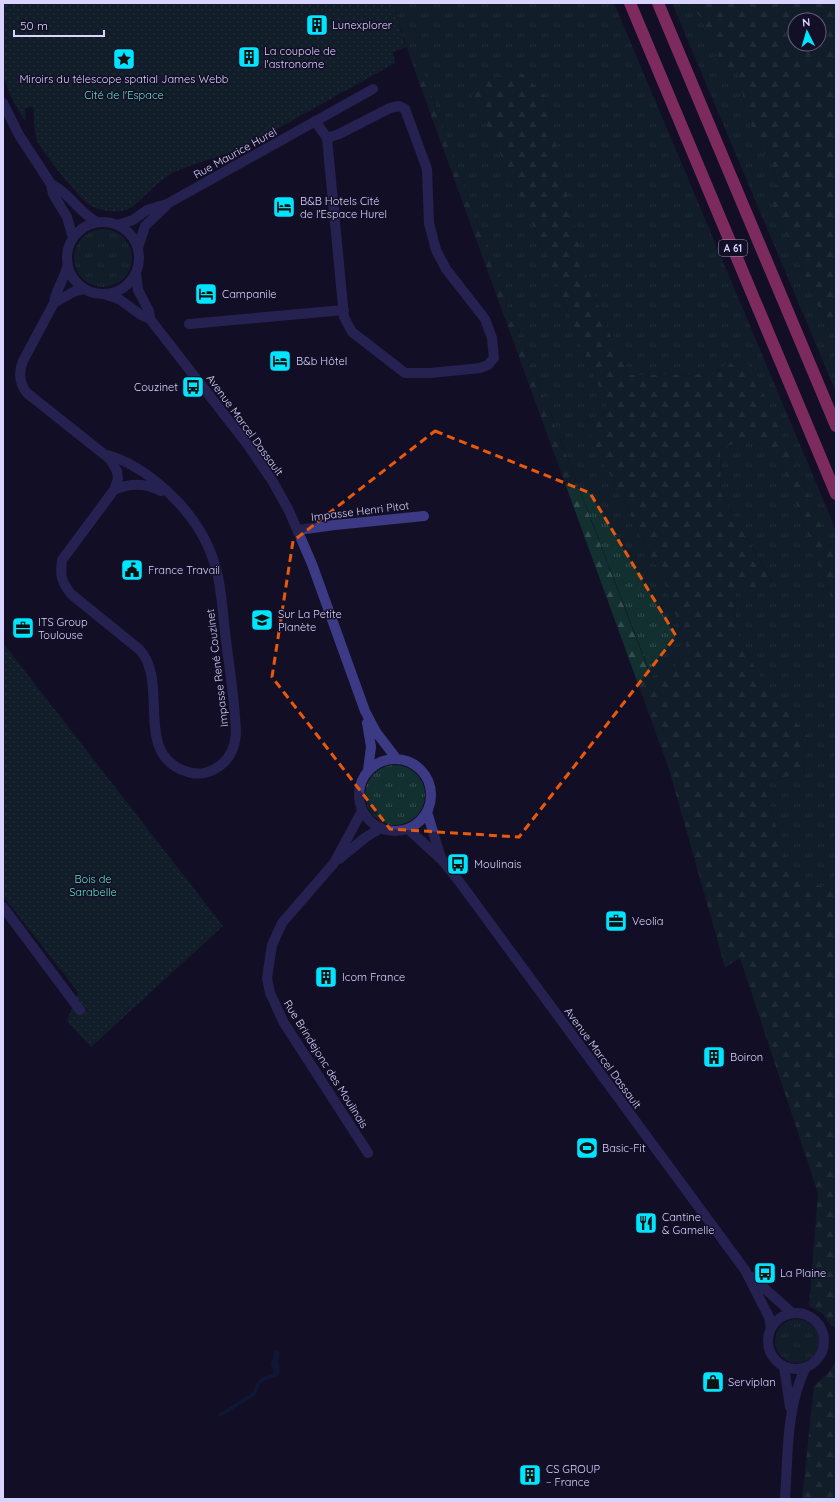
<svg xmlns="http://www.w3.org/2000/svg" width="839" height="1502" font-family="Quicksand,sans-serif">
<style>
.grass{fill:url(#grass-tufts)}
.forest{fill:url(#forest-firs);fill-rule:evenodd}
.park{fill:url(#park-dots)}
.water{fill:#0c2248}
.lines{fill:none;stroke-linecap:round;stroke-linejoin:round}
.stream{stroke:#0c2248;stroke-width:3.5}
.minor{stroke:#3d3a85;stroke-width:10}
.tertiary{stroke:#3d3a85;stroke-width:10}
.motorway{stroke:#ff4fa3;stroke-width:12}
.marked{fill:none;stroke:#e8590c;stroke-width:3;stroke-dasharray:8 5;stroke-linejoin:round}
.labels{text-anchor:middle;stroke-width:3;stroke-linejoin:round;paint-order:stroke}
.shield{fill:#130f26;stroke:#9e99be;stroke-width:1}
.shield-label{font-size:10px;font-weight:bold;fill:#d9d4ff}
.poi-label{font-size:11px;fill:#d9d4ff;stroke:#130f26;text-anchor:start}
.park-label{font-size:11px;fill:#5fe0c0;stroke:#130f26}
.street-label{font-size:11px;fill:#d9d4ff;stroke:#130f26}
</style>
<defs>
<pattern id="grass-tufts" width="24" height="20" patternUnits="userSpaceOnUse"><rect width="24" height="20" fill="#12302f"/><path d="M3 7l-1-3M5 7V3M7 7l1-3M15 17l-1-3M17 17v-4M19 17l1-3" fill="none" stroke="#344d4e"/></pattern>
<pattern id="forest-firs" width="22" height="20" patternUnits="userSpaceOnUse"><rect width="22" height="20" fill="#12302f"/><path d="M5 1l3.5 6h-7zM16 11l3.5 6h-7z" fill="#344d4e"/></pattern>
<pattern id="park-dots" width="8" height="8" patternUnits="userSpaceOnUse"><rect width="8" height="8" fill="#12302f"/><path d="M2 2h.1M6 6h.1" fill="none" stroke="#344d4e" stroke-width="1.8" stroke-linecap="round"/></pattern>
</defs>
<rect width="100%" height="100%" fill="#130f26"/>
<path class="grass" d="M392,3h222l219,520 3,9v26l-85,-193 -23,-2 -13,11 -84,1 -19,-36 -25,-61 -43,-183h-72l56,117 57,143 24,55 -25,13 81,160 23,68 -17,20 -19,7 -163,-425 -65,-179h-8z
M672,3h15l15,16 22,52h14l8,41 16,39 10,9 6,24 -8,13 47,107 19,34v54z
M828,3h8v19z
M74 258a29 29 0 1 1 58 0a29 29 0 1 1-58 0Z
M752,439l30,25 54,146v288l-7,-11 -31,-3 -17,-38 -17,-63 39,-11 5,-36 -44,-50 -29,-58 1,-38 37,-7 -52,-90 -1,-45z
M365 795a30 30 0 1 1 60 0a30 30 0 1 1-60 0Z
M775 1341a22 22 0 1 1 44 0a22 22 0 1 1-44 0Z"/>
<path class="forest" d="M687,3h141l8,19v316l-19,-34 -47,-107 8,-13 -6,-24 -10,-9 -16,-39 -8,-41h-14l-22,-52zM795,20h24v24h-24z
M416,74h8l65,179 162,424 20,-6 17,-20 -23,-68 -81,-160 25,-13 -24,-55 -57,-143 -56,-117 10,-16 40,-5 22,21 43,183 25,61 19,36 84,-1 13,-11 23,2 85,193v52l-54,-146 -30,-25 -32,9 1,45 52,91 -37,6 -1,38 29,58 44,50 -5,36 -39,11 17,63 17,37 31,4 7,11v428h-5l-9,-13 -13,-7 9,-113 -78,-235 -15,9 -56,-198z
M836,1361v138h-34l12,-113 14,-13z"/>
<path class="park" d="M3,3h389l14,44 -13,5 2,11 -145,81c-25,13 -54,17 -79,30 -14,7 -35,33 -45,36 -10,3 -27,1 -36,-5 -9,-5 -50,-55 -53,-65 -4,-10 -2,-23 -4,-33l-8,1 1,12h-2l-13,-23 -8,-22z
M3,643l220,283 -132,121 -24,-26 11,-29 -75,-96z"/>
<path class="water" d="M275,1349l5,4 -2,8 2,12 -4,5 -5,-13z"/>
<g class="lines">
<path class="stream" d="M220,1415l34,-21 4,-10 5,-5 12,-4"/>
<path class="minor" d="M315,121l12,17 17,179 8,15 53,41h26l49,-5 8,-3 6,-7 -2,-20 -7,-19 -39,-50 -10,-19 -7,-27 -2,-54 -22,-60 -6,-3 -9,2 -51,26 -12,4
M118,225l15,-5 14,-10 20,-6 206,-115
M138,248l7,-22 21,-20
M67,267c-3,13 -12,24 -13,36l-31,58c-5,12 -4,22 4,32l83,66 7,12 1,8 -4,11 -52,70c-2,16 -1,21 9,34l69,56c30,34 -8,106 48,122 12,4 25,0 34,-8 9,-7 13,-19 14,-30 -1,-34 -7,-68 -11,-102 -3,-27 -4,-55 -15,-81 -16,-41 -63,-86 -106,-97
M54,303l21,-12 9,-2
M189,324l155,-14
M114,490c16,-7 32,-7 47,1
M298,530l37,-5 89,-9
M362,811l-28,52 -52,60 -10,22 -5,33 3,15 14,30 84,130
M339,859l27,-22 15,-9
M3,907l77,103"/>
<path class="tertiary" d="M3,103l16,32 32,49 2,10 14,23 6,21
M51,184c19,9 27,28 46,38
M67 258a36 36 0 1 1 72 0a36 36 0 1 1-72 0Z
M136,273l2,17 11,21 1,8
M104,294l15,5 22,16 9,4 97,125 26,38 16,29 23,53 53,147 11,21 20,26
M367,723l4,24 -3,23
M359 795a36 36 0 1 1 72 0a36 36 0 1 1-72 0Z
M427,812l14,46
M408,829l34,31 19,24 284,386 24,47 2,11
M752,1277l40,36
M768 1341a28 28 0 1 1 56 0a28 28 0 1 1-56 0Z
M784,1367l6,40
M785,1499c3,-43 1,-93 21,-132"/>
<path class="motorway" d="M630,3l206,491
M658,3l178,423"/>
</g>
<path d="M0 0H839V1502H0ZM435,431l155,62 86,143 -157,201 -129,-8 -118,-152 21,-136z" fill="#130f26" fill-opacity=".55" fill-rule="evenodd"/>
<path class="marked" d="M435,431l155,62 86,143 -157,201 -129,-8 -118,-152 21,-136z"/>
<defs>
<g id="building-square" transform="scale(1.15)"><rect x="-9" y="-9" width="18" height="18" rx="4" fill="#00e5ff" stroke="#130f26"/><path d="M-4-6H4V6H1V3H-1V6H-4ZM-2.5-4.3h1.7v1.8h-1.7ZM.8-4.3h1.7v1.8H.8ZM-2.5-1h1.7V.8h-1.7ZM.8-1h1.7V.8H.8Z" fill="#111"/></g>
<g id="sight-square" transform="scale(1.15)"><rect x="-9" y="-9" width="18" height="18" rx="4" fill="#00e5ff" stroke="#130f26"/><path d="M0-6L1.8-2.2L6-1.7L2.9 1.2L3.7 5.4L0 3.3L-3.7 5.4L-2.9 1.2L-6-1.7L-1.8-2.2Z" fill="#111"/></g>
<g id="hotel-square" transform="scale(1.15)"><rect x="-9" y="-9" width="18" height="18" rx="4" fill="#00e5ff" stroke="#130f26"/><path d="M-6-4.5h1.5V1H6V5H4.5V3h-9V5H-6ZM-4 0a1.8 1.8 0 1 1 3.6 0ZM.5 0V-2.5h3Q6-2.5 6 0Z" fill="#111"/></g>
<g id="bus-square" transform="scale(1.15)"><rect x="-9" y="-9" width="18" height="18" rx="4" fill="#00e5ff" stroke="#130f26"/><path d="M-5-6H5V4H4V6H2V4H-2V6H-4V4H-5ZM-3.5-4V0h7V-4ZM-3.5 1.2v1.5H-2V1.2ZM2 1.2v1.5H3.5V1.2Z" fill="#111"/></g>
<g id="civic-square" transform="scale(1.15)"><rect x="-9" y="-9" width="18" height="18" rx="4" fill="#00e5ff" stroke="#130f26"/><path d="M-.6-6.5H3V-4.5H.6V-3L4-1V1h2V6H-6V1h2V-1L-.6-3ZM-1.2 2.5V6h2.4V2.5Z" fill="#111"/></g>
<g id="school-square" transform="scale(1.15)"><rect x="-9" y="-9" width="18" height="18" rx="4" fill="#00e5ff" stroke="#130f26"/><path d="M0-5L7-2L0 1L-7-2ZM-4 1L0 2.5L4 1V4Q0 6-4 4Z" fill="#111"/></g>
<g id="office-square" transform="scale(1.15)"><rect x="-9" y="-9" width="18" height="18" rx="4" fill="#00e5ff" stroke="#130f26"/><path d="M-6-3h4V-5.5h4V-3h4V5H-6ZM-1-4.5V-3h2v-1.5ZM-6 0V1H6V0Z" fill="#111"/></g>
<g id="stadium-square" transform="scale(1.15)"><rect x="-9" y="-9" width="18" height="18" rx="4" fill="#00e5ff" stroke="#130f26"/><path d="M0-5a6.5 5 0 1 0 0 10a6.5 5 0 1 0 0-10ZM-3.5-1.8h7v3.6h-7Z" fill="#111"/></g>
<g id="restaurant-square" transform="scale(1.15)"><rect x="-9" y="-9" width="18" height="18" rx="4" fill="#00e5ff" stroke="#130f26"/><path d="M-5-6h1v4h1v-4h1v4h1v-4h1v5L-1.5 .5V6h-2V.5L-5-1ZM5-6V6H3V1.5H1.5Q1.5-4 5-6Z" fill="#111"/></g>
<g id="shop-square" transform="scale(1.15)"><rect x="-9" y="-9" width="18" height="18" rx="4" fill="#00e5ff" stroke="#130f26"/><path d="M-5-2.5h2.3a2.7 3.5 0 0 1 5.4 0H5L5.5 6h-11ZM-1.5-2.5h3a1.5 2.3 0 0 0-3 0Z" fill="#111"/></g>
</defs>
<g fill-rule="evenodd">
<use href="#building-square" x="317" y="25"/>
<use href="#building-square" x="249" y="57"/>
<use href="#sight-square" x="124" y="59"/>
<use href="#hotel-square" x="284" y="207"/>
<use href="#hotel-square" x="206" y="294"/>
<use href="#hotel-square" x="280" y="361"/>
<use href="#bus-square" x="193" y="387"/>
<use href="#civic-square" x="132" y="570"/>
<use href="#school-square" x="262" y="620"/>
<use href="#office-square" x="23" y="628"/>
<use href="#bus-square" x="458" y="864"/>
<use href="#office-square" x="616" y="921"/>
<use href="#building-square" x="326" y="977"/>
<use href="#building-square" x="714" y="1057"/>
<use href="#stadium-square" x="587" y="1148"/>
<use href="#restaurant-square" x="646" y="1223"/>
<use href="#bus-square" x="765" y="1273"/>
<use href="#shop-square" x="713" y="1382"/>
<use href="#building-square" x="530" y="1475"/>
</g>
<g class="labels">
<rect class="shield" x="719" y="240" width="28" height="16" rx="3"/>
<g class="shield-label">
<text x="733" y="252">A 61</text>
</g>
<g class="poi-label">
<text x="332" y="29">Lunexplorer</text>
<text x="264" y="55">La coupole de<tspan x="264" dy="13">l'astronome</tspan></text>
<text x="124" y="83" text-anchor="middle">Miroirs du télescope spatial James Webb</text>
<text x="300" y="205">B&amp;B Hotels Cité<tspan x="300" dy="13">de l’Espace Hurel</tspan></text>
<text x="222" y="298">Campanile</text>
<text x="296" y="365">B&amp;b Hôtel</text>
<text x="178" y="391" text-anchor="end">Couzinet</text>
<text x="148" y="574">France Travail</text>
<text x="278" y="618">Sur La Petite<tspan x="278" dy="13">Planète</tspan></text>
<text x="38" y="626">ITS Group<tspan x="38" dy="13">Toulouse</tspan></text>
<text x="474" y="868">Moulinais</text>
<text x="632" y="925">Veolia</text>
<text x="342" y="981">Icom France</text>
<text x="730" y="1061">Boiron</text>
<text x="602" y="1152">Basic-Fit</text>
<text x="662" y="1221">Cantine<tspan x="662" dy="13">&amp; Gamelle</tspan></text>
<text x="780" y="1277">La Plaine</text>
<text x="728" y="1386">Serviplan</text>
<text x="546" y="1473">CS GROUP<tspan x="546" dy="13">– France</tspan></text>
</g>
<g class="park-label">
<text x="124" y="99">Cité de l'Espace</text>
<text x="93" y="883">Bois de<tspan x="93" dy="13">Sarabelle</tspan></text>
</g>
<g class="street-label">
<text transform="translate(235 153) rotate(-29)" y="4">Rue Maurice Hurel</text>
<text transform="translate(245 425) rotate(54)" y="4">Avenue Marcel Dassault</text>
<text transform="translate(360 511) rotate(-7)" y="4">Impasse Henri Pitot</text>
<text transform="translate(217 668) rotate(-97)" y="4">Impasse René Couzinet</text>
<text transform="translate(603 1058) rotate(54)" y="4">Avenue Marcel Dassault</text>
<text transform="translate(326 1064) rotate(58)" y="4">Rue Brindejonc des Moulinais</text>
</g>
</g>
<rect width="839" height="1502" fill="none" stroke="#d9d4ff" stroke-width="8"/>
<g transform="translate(807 32) rotate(355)"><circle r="19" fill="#130f26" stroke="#625e7d"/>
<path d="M0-3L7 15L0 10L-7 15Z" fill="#00e5ff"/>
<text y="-6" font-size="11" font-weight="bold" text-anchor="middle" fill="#d9d4ff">N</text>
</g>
<path d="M14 30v6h90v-6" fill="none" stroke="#d9d4ff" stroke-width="2"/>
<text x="20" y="30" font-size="12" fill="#d9d4ff" stroke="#130f26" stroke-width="3" paint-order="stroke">50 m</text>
</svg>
